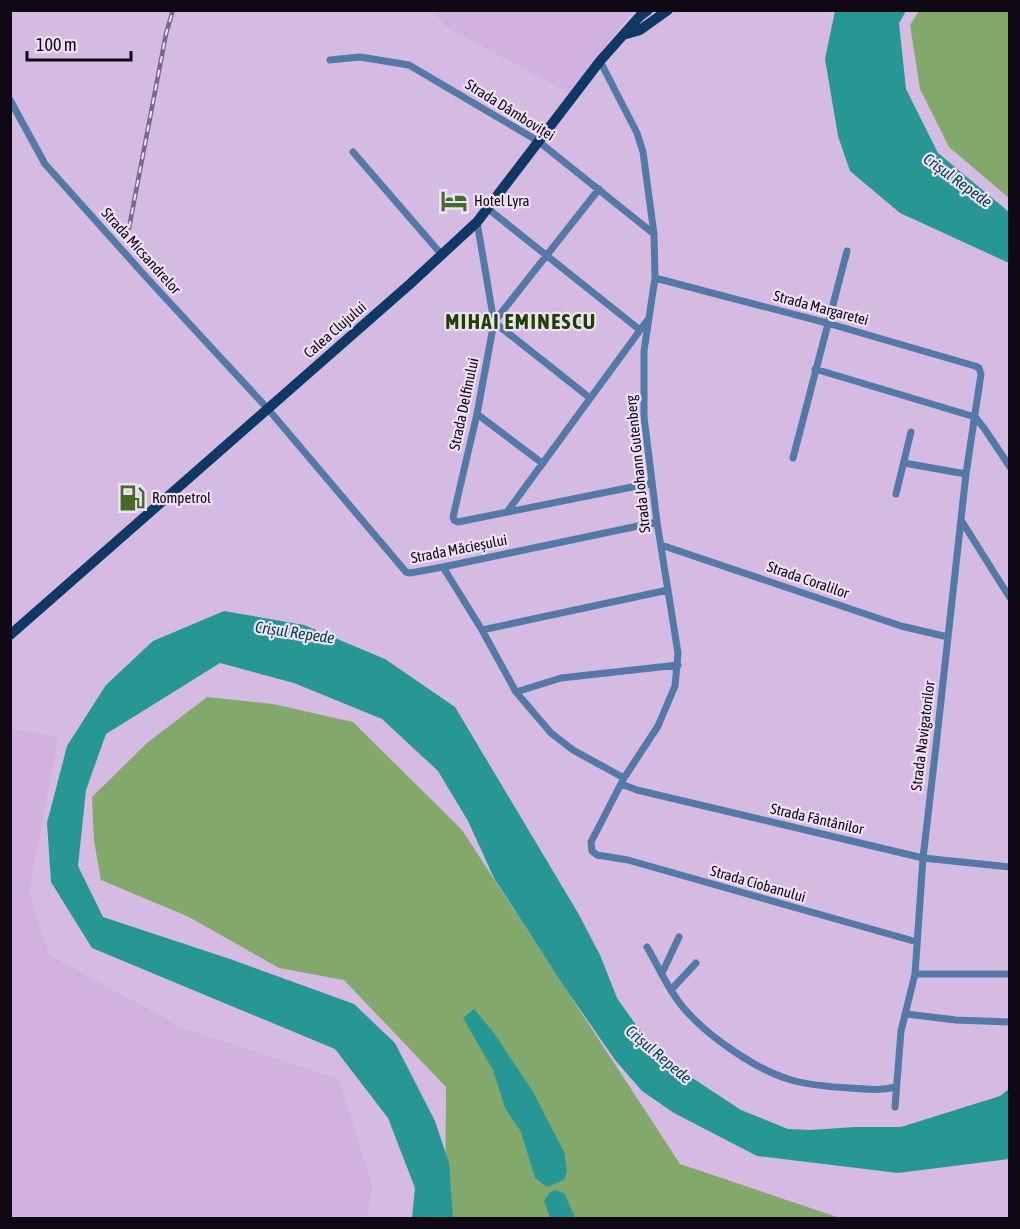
<svg xmlns="http://www.w3.org/2000/svg" width="1020" height="1229" font-family="'Asap Condensed',sans-serif">
<style>
.built{fill:#d1b1e0}
.green{fill:#82a86c}
.water{fill:#279796}
.lines{fill:none;stroke-linecap:round;stroke-linejoin:round}
.street{stroke:#5579a6;stroke-width:7}
.primary{stroke:#103866;stroke-width:10}
.rail-casing{stroke:#7b6884;stroke-width:4.5}
.rail{stroke:#eee0f5;stroke-width:2;stroke-dasharray:7;stroke-linecap:butt}
.labels{text-anchor:middle;stroke-width:4.5;stroke-linejoin:round;paint-order:stroke}
.street-label{font-size:15px;fill:#110816;stroke:#eee0f5}
.poi-label{font-size:15px;fill:#110816;stroke:#eee0f5;text-anchor:start}
.water-label{font-size:16px;font-style:italic;fill:#024645;stroke:#eee0f5}
.district-label{font-size:21px;font-weight:bold;letter-spacing:1.5px;fill:#1e4100;stroke:#eee0f5}
</style>
<rect width="100%" height="100%" fill="#d5bae2"/>
<path class="built" d="M436,10l197,1 -64,82 -124,-67 -9,-11z
M10,728l48,9 -29,155 20,63 134,73 156,51 34,109 -7,30h-355z"/>
<path class="green" d="M919,11h90v187l-60,-51 -29,-58 -10,-64z
M207,697l66,7 80,18 109,108 218,334 160,54h-395l1,-131 -102,-107 -65,-12 -90,-51 -88,-37 -7,-39 -2,-44 55,-54z"/>
<path class="water" d="M835,11h71l-7,12 7,66 32,64 71,59v51l-109,-50 -50,-42 -12,-35 -13,-77z
M224,611l80,14 81,34 70,48 123,206 22,42 17,43 31,44 26,24 67,44 47,19 23,1 43,-3h47l99,-31 9,-7v70l-111,14 -141,-17 -83,-43 -32,-22 -27,-31 -52,-75 -69,-107 -26,-57 -30,-50 -56,-52 -88,-36 -74,-20 -114,71 -20,56 -8,76 25,51 127,42 124,45 41,39 40,78 14,42 4,55h-41l3,-30 -27,-70 -53,-69 -243,-101 -41,-66 -4,-59 20,-77 39,-61 47,-44z
M474,1009l20,24 39,59 31,60 3,19 -3,9 -17,7 -12,-9 -14,-46 -16,-24 -12,-38 -30,-52z
M556,1190l9,4 10,24h-25l-6,-17 6,-9z"/>
<g class="lines">
<path class="street" d="M330,60l30,-3 49,8 129,76 116,93
M600,61l37,72 6,19 11,82 1,44 -11,73v66l13,105 21,131 -3,33 -17,40 -34,52 -33,64 1,9 5,4 31,5 289,82
M10,100l35,64 102,114 121,131 138,163 4,1 33,-6 214,-45
M353,152l89,103
M487,208l153,122
M477,222l17,100 -17,92 -24,103 1,3 4,2 194,-39
M655,278l172,45 148,43 4,2 2,6 -15,100 -30,272 -13,112 -8,116 -14,57 -6,76
M494,322l105,-133
M494,322l96,76
M815,369l160,48 9,11 26,39
M477,414l65,49
M793,458l54,-207
M904,463l62,11
M896,494l15,-62
M507,512l142,-194
M961,520l49,78
M661,545l240,81 47,11
M443,567l39,63 34,62 35,41 22,17 51,28
M482,630l186,-40
M516,692l45,-14 117,-13
M621,784l16,6 286,68 87,9
M647,947c13,22 23,47 41,66 24,26 69,57 103,67 18,5 40,7 59,8 16,1 30,3 45,-1
M662,973l17,-36
M915,974h95
M671,990l25,-27
M906,1014l50,6 54,2"/>
<path class="primary" d="M623,35l17,-5 28,-20
M10,635l400,-351 67,-62 123,-161 40,-45 8,-6"/>
<g class="rail-casing">
<path id="rail" d="M129,228l37,-194 7,-24"/>
</g>
<use href="#rail" class="rail"/>
</g>
<defs>
<g id="hotel-bare" transform="scale(2.07)"><path d="M-6-4.5h1.5V1H6V5H4.5V3h-9V5H-6ZM-4 0a1.8 1.8 0 1 1 3.6 0ZM.5 0V-2.5h3Q6-2.5 6 0Z" fill="#446c28" stroke="#eee0f5" stroke-width="2.5" paint-order="stroke"/></g>
<g id="fuel-bare" transform="scale(2.07)"><path d="M-5.5-6h7V0h2V4h1.3V-2.5L3-4.5l.8-.8L6-3V5H2.5V1h-1V6h-7ZM-4.2-4.7v3.2H.2V-4.7Z" fill="#446c28" stroke="#eee0f5" stroke-width="2.5" paint-order="stroke"/></g>
</defs>
<g fill-rule="evenodd">
<use href="#hotel-bare" x="454" y="201"/>
<use href="#fuel-bare" x="132" y="498"/>
</g>
<g class="labels">
<g class="street-label">
<text transform="translate(510 110) rotate(32)" y="5">Strada Dâmboviței</text>
<text transform="translate(141 251) rotate(48)" y="5">Strada Micsandrelor</text>
<text transform="translate(821 308) rotate(15)" y="5">Strada Margaretei</text>
<text transform="translate(335 330) rotate(-41)" y="5">Calea Clujului</text>
<text transform="translate(464 404) rotate(-78)" y="5">Strada Delfinului</text>
<text transform="translate(638 464) rotate(-96)" y="5">Strada Johann Gutenberg</text>
<text transform="translate(459 549) rotate(-11)" y="5">Strada Măcieșului</text>
<text transform="translate(808 580) rotate(19)" y="5">Strada Coralilor</text>
<text transform="translate(923 736) rotate(-83)" y="5">Strada Navigatorilor</text>
<text transform="translate(817 819) rotate(13)" y="5">Strada Fântânilor</text>
<text transform="translate(758 884) rotate(16)" y="5">Strada Ciobanului</text>
</g>
<g class="poi-label">
<text x="474" y="206">Hotel Lyra</text>
<text x="152" y="503">Rompetrol</text>
</g>
<g class="water-label">
<text transform="translate(958 180) rotate(36)" y="6">Crișul Repede</text>
<text transform="translate(295 632) rotate(8)" y="6">Crișul Repede</text>
<text transform="translate(659 1054) rotate(40)" y="6">Crișul Repede</text>
</g>
<g class="district-label">
<text x="521" y="329">MIHAI EMINESCU</text>
</g>
</g>
<rect width="1020" height="1229" fill="none" stroke="#110816" stroke-width="24"/>
<path d="M27 51v9h104v-9" fill="none" stroke="#110816" stroke-width="3"/>
<text x="36" y="51" font-size="18" fill="#110816" stroke="#eee0f5" stroke-width="4.5" paint-order="stroke">100 m</text>
</svg>
